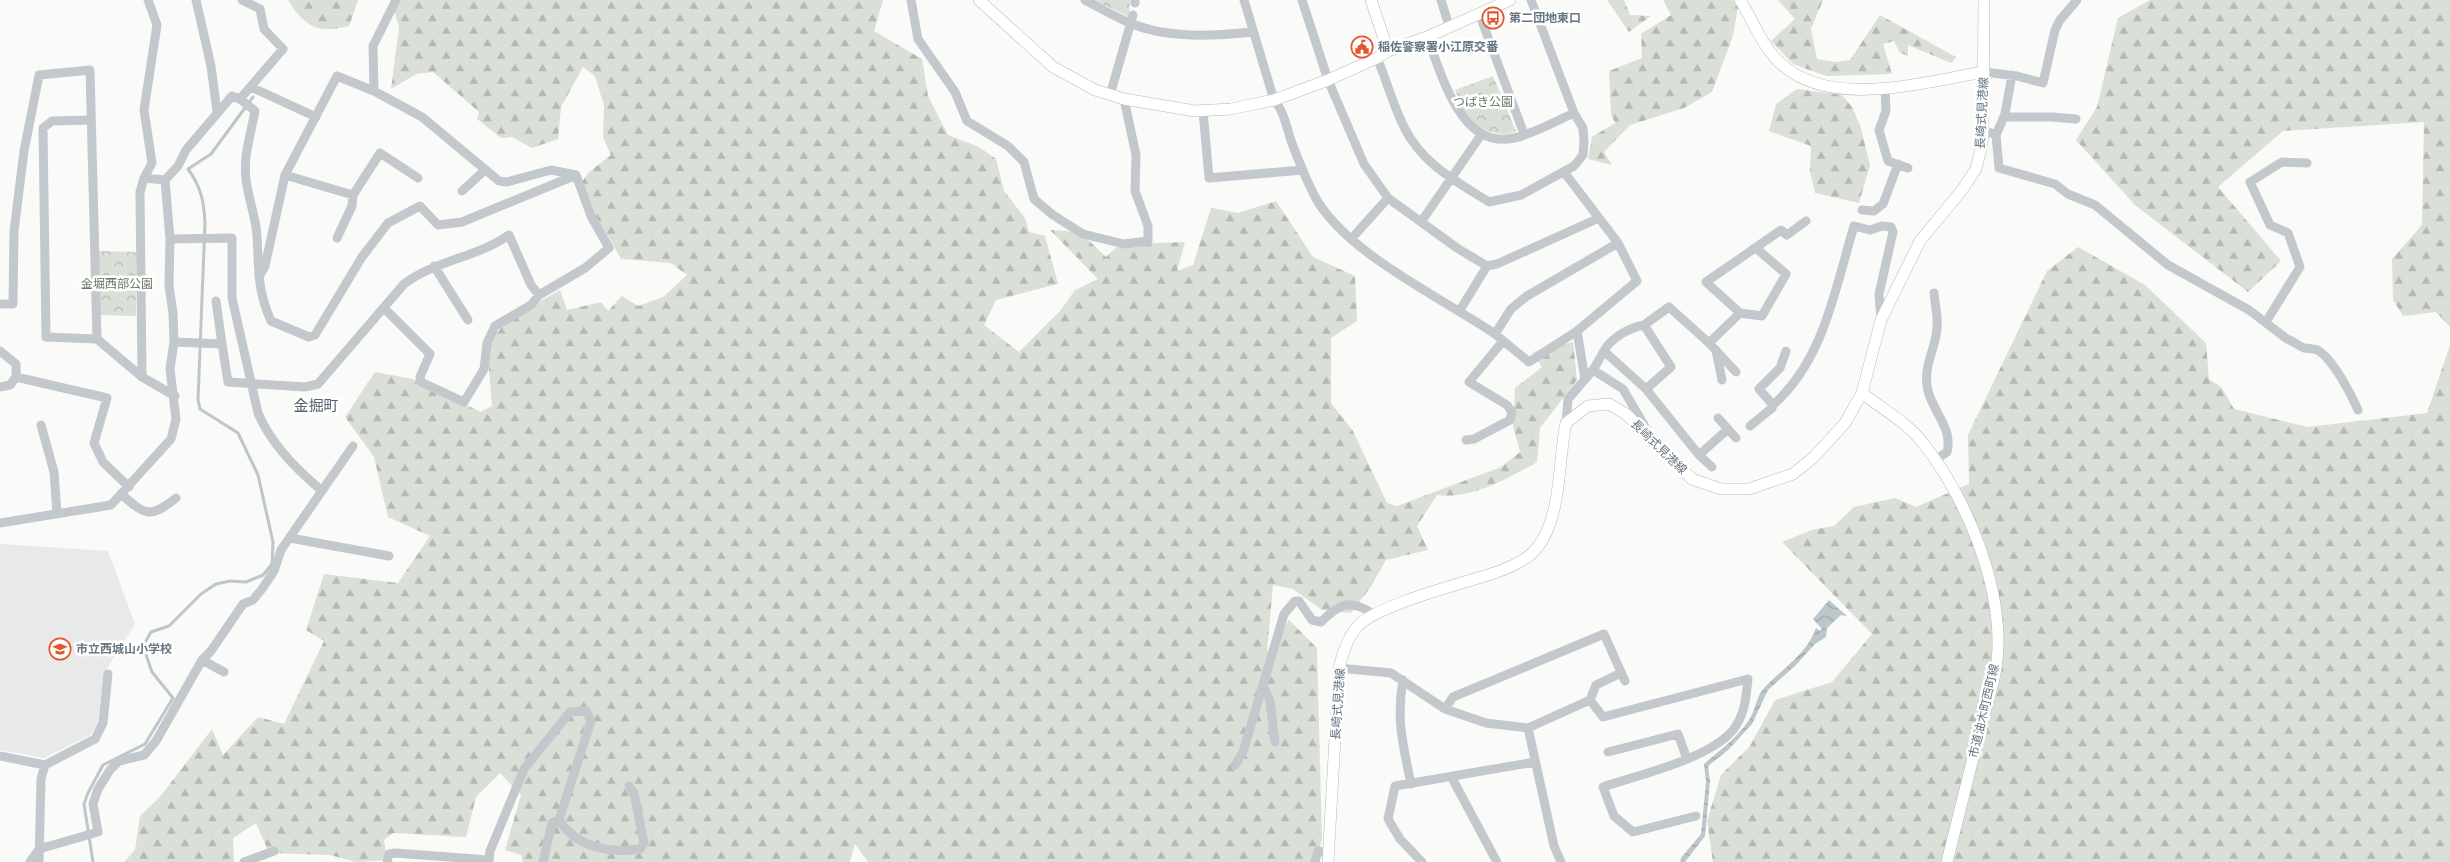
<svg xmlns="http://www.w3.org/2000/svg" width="2450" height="862" font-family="'Work Sans','Noto Sans JP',sans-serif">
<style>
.built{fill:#e8e9e9}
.forest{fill:url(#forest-firs)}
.park{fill:url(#park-crowns)}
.water{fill:url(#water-waves)}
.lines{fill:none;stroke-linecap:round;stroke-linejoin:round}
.stream{stroke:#bbc7cb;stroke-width:3}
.secondary-casing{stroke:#b3babf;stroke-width:12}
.street{stroke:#c3c8cc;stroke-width:9}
.secondary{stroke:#fff;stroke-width:11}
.labels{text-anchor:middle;stroke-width:5;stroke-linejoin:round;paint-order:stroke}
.poi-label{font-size:12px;font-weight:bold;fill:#657683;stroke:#fff;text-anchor:start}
.park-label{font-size:12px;fill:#687a64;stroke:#fff}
.street-label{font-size:12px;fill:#657683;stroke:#fff}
.quarter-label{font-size:15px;fill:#57646e;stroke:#fff}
</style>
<defs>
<pattern id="forest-firs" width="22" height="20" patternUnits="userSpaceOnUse" patternTransform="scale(1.25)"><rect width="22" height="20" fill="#dadfd7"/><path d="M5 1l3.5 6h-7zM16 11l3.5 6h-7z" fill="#b4b9b4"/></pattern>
<pattern id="park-crowns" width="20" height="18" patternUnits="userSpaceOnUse" patternTransform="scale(1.25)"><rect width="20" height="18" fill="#dadfd7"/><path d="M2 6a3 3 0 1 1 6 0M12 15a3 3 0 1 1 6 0" fill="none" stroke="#b4b9b4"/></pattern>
<pattern id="water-waves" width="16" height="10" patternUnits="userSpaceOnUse" patternTransform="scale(1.25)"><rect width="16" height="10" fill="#bbc7cb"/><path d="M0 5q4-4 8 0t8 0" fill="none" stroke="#9ca6aa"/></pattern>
</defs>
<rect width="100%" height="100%" fill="#fafaf8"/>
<path class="built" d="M0,544l108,7 27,73 -31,49 -6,50 -8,12 -46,23 -44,-8z"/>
<path class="forest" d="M288,0h70l-9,26c-31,8 -44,1 -61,-26z
M398,0h485l-9,31 48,28 6,37 20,39 31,12 17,12 8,32 21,27 4,14 16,4 13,48 -62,16 -12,25 35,27 41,-41 15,-21 23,-11 -48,-49 30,2 26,25 19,-18 9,5 51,-2 -8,29 16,-6 18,-57 27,5 38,-12 37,56 42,19 2,45 -26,17v65l22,28 34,72 10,3 104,-39 19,-15 -7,-26 2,-38 27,-21 -9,-15 40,-10 4,38 -37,48 -3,34c-30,17 -65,37 -100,33l-20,31 11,24 -42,10 -14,25 -21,28 -29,-3 -29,-21 -20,-4 -6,67 22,-32 28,28 5,191 -6,23h-448l-13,-18 -5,18h-327l-2,-7 -16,-5 16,-55 -21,-22 -24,24 -10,40 -73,-4 -9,7 3,20 -31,2 -26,-7 -61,-2 -13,-30 -23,15 1,24h-110l11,-12 5,-34 20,-19 52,-68 11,26 35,-38 26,7 40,-83 -18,-11 18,-56 74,9 32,-47 -42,-19 -14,-60 -29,-40 30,-45 38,7 68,33 11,-6 -5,-60 20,-26 53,-30 7,20 34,-8 7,9 14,-15 16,10 25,-9 24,-22 -16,-12 -50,-4c-13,-25 -30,-48 -42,-73l10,-14 22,-17 -8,-18 1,-32 -9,-29 -12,-9 -22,40 -3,32 -26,9 -20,-11 -11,1 -24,-19 2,-7 -46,-40 -17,2 -25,15 8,-62 -6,-20z
M1607,0h17l6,15 21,1 -22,16z
M1663,0h70l5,7 -5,29 -21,56 -28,16 -54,17 -26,27 8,13 -24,-6 4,-22 23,-14 -4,-9 -2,-43 33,-13 -1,-24 30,-19z
M1778,0h45l-12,29 6,30 19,3 14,-2 30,-45 76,42 -5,6 -43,-18v11l11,4 -19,-7 -6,-12 -11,3 9,30 -66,2 -33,-12 -22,-23 24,-22z
M2150,0h300v327l-14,-15 -33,4 -10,-16 -1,-41 30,-34 2,-103 -141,9 -65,56 63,74 -33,31 -113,-87 -59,-65 21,-33 21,-89z
M1797,89l45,6 10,12 8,18 10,40 -11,38 -44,-10 -5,-22 1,-25 -42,-15 7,-27z
M2078,247l67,38 61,58 3,36 13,9 12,21 74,18 119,-14 23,-68v517h-737l-6,-41 14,-46 29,-29 25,-46 57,-18 40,-48 -90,-92 30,-12 22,-4 20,-19 41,-9 21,9 53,-23 -1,-49 79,-164z"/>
<path class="park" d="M1094,0h36l-1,17z
M1493,76l23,55c-14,8 -37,-1 -47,-13 -7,-8 -10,-18 -14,-28z
M98,251l38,1v64l-37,-1z"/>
<path class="water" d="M1829,600l18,16 -6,-1 -14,13 -1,9 -11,7 -19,21 -28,25 -16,34 -24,26 -20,16 2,15 -5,55 -20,26h-5l1,-4 20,-24 5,-52 -2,-18c16,-14 33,-26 45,-44 7,-10 7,-25 17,-34 18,-19 41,-32 50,-58l4,3 2,-2 -9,-10z"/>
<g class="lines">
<path class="stream" d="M93,862l-9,-58 4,-11 15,-28 42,-21 28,-46 -21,-26 -9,-26 8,-14 18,-6 32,-32 15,-10 14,-3 16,1 17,-7 9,-11 1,-22 -15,-67 -20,-42 -38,-24 -2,-9 7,-177c-1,-22 -4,-36 -17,-54l23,-15 42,-57"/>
<g class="secondary-casing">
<path id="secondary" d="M979,0l74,67 42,23 29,9 71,12 36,-2 43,-9 54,-20 49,-22 11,-7 39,-14 83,-37
M1371,0l17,51
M1740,0c13,20 21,44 38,61 49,50 145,21 206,11
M1862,393c20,16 46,30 61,50 42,53 76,135 75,202 0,29 -11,58 -18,85 -11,44 -22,88 -33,132
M1328,862l11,-194c4,-15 8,-29 18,-41 17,-21 103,-43 131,-52 16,-5 38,-13 49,-27 25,-31 21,-87 29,-125l22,-17 21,-2 17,10 66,65 29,10h28l44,-15 21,-17 31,-34 17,-30 19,-73 39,-79 42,-51 14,-21 6,-24 1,-15 1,-130"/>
</g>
<path class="street" d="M196,0l15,66 6,46
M911,0l7,39 37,53 12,29 41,25 16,16 10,37 19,16 30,19 41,10 24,-3v-15l-13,-35 1,-36 -12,-56
M1085,0c15,8 30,17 45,23 37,16 83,13 123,9
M1244,0l30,100c11,12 13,31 19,46 7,18 15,39 25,56 34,54 124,96 177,132l16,-25 16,-13 91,-53 -54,-71
M1302,0l26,80 36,84 24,34 69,50 30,18 10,-2 102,-46
M1441,0l8,26
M1135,3v-3
M1479,13l45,121
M1427,37c15,37 33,113 87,101 19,-4 42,-17 60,-25
M1377,58c10,23 16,47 27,69 18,37 52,54 85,75l32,-7 53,-29 9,-11 1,-13 -1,-14 -9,-15 -43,-113
M1984,72l33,4 26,7 12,-53 5,-10 17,-20
M251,87l65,30
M1885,88l1,23 -7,19 9,31 20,7
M374,91l-1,-45 23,-46
M1110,95l23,-80
M240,99l43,-50 -19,-20 -4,-20 -18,-9
M1203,111l6,67 94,-8
M2004,117h48l24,2
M91,120l-39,1 -9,7 3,209 51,2 45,38 33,19
M1983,130l13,5 3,33 56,16 13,10 27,11 73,60 81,45 38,29c7,2 11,7 17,9 5,1 11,0 15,3 15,10 32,43 39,59
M1996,135l9,-21 7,-39
M285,175l68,20
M144,178l21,2
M462,191l23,-21
M1862,210l12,1 9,-7 15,-40
M1421,222l60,-87
M337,238l15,-32 1,-11 27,-42 38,25
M1352,238l36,-40
M170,239l62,-1v60l26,115c12,29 39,57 63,77
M434,266l34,54
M259,277l6,-11 20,-91 52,-99 37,15 48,26 77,64 8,1 44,-12 25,5
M1934,293c1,11 4,23 3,34 -1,23 -15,39 -9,64 6,22 25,38 19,61l-12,8
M216,301l6,43
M0,304h13l1,-73 10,-80 15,-76 51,-5 7,269
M384,308l46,46 -10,23 1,5 43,20 20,-33 3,-26 8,-17 36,-21 8,-10
M1460,310l27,-44
M1740,313l22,3 24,-42 -30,-26
M2266,322l34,-55 -12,-34 -18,-8 -20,-43 32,-20 25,1
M1577,331l8,48
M1495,334l34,28 48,-31 60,-50 -19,-38
M174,342l48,2 6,38 77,5 13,-3 86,-100c32,-24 72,-26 105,-49l22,50 8,10 46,-27 24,-20 -18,-32 -15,-41
M1709,343l27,29
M1716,350l6,30
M0,351l16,13v13l-6,8 -10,2
M1604,351c8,-14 25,-23 40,-26
M1786,351l-6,17 -21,21 14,16c51,-45 62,-116 81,-179l16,4 12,-4 9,1 2,5 -14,62 2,26
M1593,370l11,-19 42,38 25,-22 -27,-42 25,-18 40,36 31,-30 -34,-31 75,-52 6,5 19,-14
M16,377l91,21 -13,45 9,19 26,25
M142,377l-2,-185 4,-14 8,-15 -8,-53 13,-85 -9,-25
M1646,389l53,66 29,-26
M1718,418l18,20
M1566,423l2,-24 25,-29 30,19 24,41
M41,425l13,47 3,42
M1750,426l22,-18 1,-3
M1466,440l8,-1 36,-19 2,-8 -5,-7 -38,-23 34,-41
M1699,455l13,12
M121,494c24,21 29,25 55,4
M0,523l111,-18 60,-66 5,-20 -6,-50 4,-27 -1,-29 -4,-27 1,-47 -5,-59 13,-14 8,-16 46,-54 8,3 15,12c-4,22 -12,46 -9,68 2,19 10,38 11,57 2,33 0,54 14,85l38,16 6,-2 47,-78 26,-34 32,-17 18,19 24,-3 114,-47
M290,538l99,18
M202,660l22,12
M1339,668l52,5 54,36 41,14 42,5 26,118 7,16
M1403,680c-7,40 0,65 8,104
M1263,685l7,16 5,41
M1590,700l6,-15 25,-12
M1445,709l8,-12 151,-63 21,47
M1528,728l62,-28 13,17 145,-38c-2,18 -3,36 -15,51 -24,29 -95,45 -130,57l11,29 19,16 63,-16
M1608,752l70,-18 9,25
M0,756l45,9 -4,14 -2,83
M45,765l50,-26 8,-16 5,-49
M1235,765l8,-13 41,-138 11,-13h4l13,19 9,2c20,-20 30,-23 54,-7
M1452,778l45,84
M559,820c17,27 51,34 81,29l4,-6 -10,-50 -5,-7
M30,862l9,-13 59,-17 -5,-28 5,-15 12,-19 9,-9 25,-6 12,-14 46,-81 9,-9 32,-47 10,-4 9,-11 12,-18 7,-21 72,-104
M244,862l30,-11
M387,862l2,-8 6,-1 94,7
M489,862l1,-11 34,-82 46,-57 16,-1 5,10 -32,99 -7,3 -9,39
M1315,862l3,-11 11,2
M1422,862l-22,-23 -12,-20 7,-33 140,-24"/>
<use href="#secondary" class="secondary"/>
</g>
<defs>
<g id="bus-ring" transform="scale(1.125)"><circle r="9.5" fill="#fff" stroke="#e4572e" stroke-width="1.5"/><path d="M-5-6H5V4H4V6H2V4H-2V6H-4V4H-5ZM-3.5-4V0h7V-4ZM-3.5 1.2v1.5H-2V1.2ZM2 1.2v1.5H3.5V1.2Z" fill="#e4572e"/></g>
<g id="civic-ring" transform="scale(1.125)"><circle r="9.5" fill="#fff" stroke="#e4572e" stroke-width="1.5"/><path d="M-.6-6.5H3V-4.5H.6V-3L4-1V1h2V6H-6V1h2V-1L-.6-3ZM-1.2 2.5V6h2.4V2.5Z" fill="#e4572e"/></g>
<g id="school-ring" transform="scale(1.125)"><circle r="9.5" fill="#fff" stroke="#e4572e" stroke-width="1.5"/><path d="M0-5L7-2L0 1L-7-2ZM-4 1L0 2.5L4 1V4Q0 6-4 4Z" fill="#e4572e"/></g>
</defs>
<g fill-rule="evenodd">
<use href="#bus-ring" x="1493" y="18"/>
<use href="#civic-ring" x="1362" y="47"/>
<use href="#school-ring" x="60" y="649"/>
</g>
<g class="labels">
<g class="poi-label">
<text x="1509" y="22">第二団地東口</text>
<text x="1378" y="51">稲佐警察署小江原交番</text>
<text x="76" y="653">市立西城山小学校</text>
</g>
<g class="park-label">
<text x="1483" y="106">つばき公園</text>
<text x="117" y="288">金堀西部公園</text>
</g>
<g class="street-label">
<text transform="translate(1982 113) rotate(-87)" y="4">長崎式見港線</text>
<text transform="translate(1659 447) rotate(44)" y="4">長崎式見港線</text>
<text transform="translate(1338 704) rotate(-86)" y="4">長崎式見港線</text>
<text transform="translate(1984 711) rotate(-77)" y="4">市道油木町西町線</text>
</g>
<g class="quarter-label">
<text x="316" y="411">金掘町</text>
</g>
</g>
</svg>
